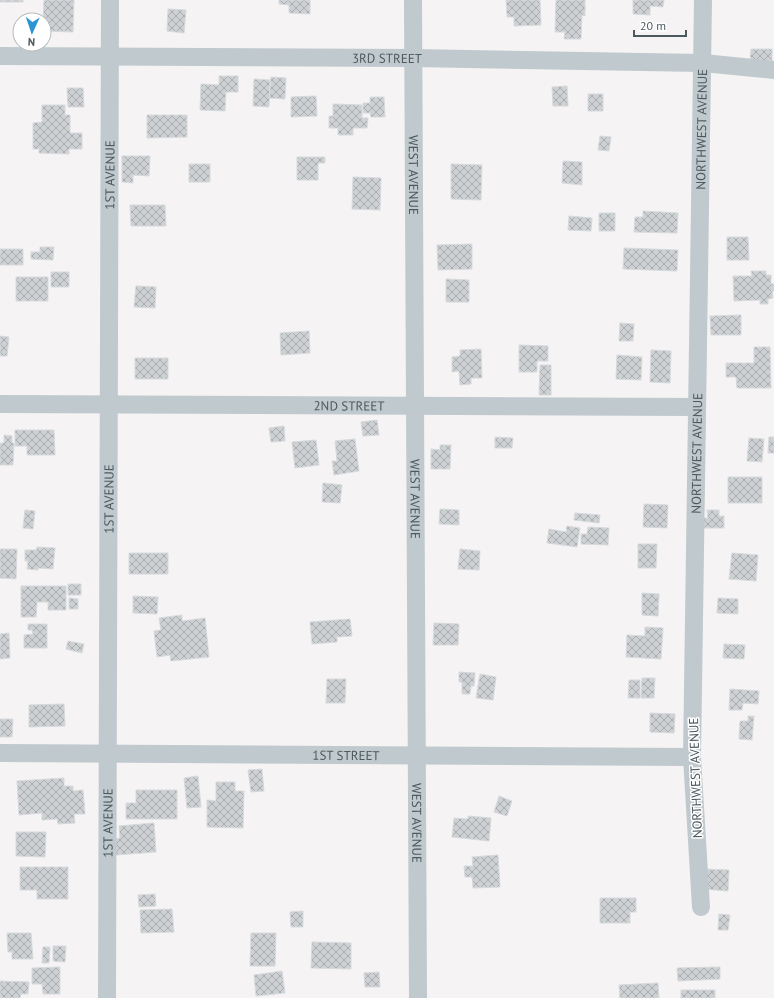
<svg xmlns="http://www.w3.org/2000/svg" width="774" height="998" font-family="'PT Sans',sans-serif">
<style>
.building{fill:url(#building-cross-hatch);stroke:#d7dadd}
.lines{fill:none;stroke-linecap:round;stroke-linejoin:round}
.street{stroke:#c0c9cd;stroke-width:18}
.labels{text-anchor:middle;stroke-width:3;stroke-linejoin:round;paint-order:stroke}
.street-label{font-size:13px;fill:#4c595f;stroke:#fff}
</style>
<defs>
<pattern id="building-cross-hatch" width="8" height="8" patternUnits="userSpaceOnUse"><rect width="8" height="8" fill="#cdd1d4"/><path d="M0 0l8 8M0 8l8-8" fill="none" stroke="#a9adaf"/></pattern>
</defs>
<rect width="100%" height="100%" fill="#f5f3f3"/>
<path class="building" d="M0,0h23v2h-23z
M44,0h30l-1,32 -29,-1v-11h-1z
M279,0h31v14l-21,-1v-8l-10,-1z
M506,0h34l1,25 -27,1v-9h-7z
M556,0h29v16l-3,-1 -1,24h-17l1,-7h-10z
M633,0h31l-1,7 -13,-1v9l-17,-1z
M168,9l18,1 -2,23 -17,-2z
M751,49h21v13h-22z
M219,76h19v16h-12l-1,19 -25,-1 1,-26 18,1z
M271,77l15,1 -1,21 -16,-1z
M254,79l16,1 -1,27 -16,-1z
M567,86l1,20h-15l-1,-19z
M67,88h16l1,19h-16z
M588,94h15v17h-15z
M316,96l1,20 -26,1v-20z
M370,97h14l1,20h-14l-1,-4h-7v-10h7z
M333,104l29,1v13h6l-1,10h-14v7h-15v-7h-9v-12h4z
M42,105h23v10h5v18h12v16h-13v5l-30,-1v-4h-6v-26l9,-1z
M147,115h40v22l-40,1z
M600,136l11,1 -2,14 -11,-1z
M122,156h28l-1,20 -16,-1v8l-11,-1z
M297,157h28v6h-7v17h-21z
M563,161l19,1v23l-20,-2z
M189,164h21v18h-21z
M451,164l31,1 -1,35 -30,-1z
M353,177l28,1 -1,32 -28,-1z
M130,205h35l1,21h-35z
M643,211l35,2 -1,20 -43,-1 1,-15h8z
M599,213h16v18h-16z
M569,216l23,2 -1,13 -23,-1z
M727,237h21l1,23h-22z
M472,244v25l-34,1 -1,-25z
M40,247h14l-1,13 -22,-1v-7h9z
M624,248l54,2 -1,21 -54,-2z
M0,249h23v16h-23z
M751,271h15v4h5v9h3v7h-2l1,7 -5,1v5h-8v-4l-26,1 -1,-25h19z
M51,272h18v15h-18z
M16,277h32v24h-32z
M446,279l23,1v22h-23z
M136,286l20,1 -1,21 -21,-1z
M741,315v20h-30l-1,-19z
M620,323l14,1 -1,17h-14z
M309,331l1,22 -29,2 -1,-22z
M0,336l9,1 -2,19h-7z
M519,345l29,1v15h-11v11h-18z
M754,347h16l1,41h-34l-1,-11h-10v-14h28z
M481,349l1,29h-11v6l-11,1 -1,-14 -7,1v-15l8,-1v-6z
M651,350l20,1 -1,32 -20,-1z
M617,355l25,2 -1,23 -25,-1z
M135,358h33v21h-33z
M540,365h11v30h-12z
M377,420l2,15 -16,1 -2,-14z
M284,426l1,15 -14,1 -2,-14z
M15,430h39l1,25h-28v-9h-12z
M4,435l8,1v7h2l-1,22h-13v-22h4z
M495,437l18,1 -1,10h-17z
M769,437h5v16h-6z
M749,438l15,1 -2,23 -15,-1z
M355,439l4,32 -25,4 -2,-14h5l-2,-20z
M316,440l3,25 -24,3 -3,-26z
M440,445h11l-1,24h-19v-20l9,1z
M728,477h34v26h-34z
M323,483l19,2 -2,18 -18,-1z
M644,504l24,1 -1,23 -24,-1z
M440,509l19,1v15l-20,-1z
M25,510l10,1 -2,18 -10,-1z
M707,510h12v6h5v12h-23v-10h7z
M575,513l25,2 -1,8 -25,-3z
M567,526l13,2 -3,19 -30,-4 2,-14 17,3z
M588,527l21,1 -1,17 -27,-1v-10h6z
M638,544h19l-1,24h-18z
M37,547l18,1 -2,21 -15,-1v2l-11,-1 1,-8h-3v-11h11z
M0,549h17l-1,30 -16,-1z
M460,549l20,2 -1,19 -21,-1z
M129,553h39v21h-39z
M732,553l26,2 -2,26 -27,-2z
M68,584h13v11h-13z
M21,586h45v24h-18v-8h-11l-1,15h-15z
M642,593l17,1 -1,22 -16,-1z
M133,596l25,1 -1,17 -24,-1z
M69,598l9,1v10h-9z
M718,598l20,1v15l-21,-1z
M182,615v6l23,-3 4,39 -38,4 -1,-6 -13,2 -3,-26 7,-1 -2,-12z
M350,619l2,17 -15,1v5l-25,2 -2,-22z
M434,623l25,1 -1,21h-25z
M28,624h19v24h-23v-13l9,-1 -1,-4h-4z
M645,627l18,1 -2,31 -35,-2 1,-22 18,1z
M9,633l1,25 -10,1v-25z
M68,641l16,3 -2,9 -16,-4z
M724,644l21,1 -1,14 -21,-1z
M459,672l16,1 -1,13h-3l-1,8h-8v-12h-3z
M480,674l16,3 -3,23 -17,-2z
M642,678h13l-1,20h-13z
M327,679h19l-1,24h-19z
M629,680h11v18h-12z
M730,689l29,2 -1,13 -15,-1 -1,7h-13z
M64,704l1,22 -36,1v-22z
M650,713l25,1 -1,19 -24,-1z
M748,716h6l-2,24 -13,-1 1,-18h8z
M0,719h13l-1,18h-12z
M262,769l2,22 -13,1 -3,-22z
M198,776l3,31 -14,1 -3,-30z
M64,778v8h9v5l10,-1 2,24h-11l1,9 -17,1 -1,-5 -15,1v-7l-23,2 -2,-34z
M216,782h19v9h9l-1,37 -36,-1v-27l9,1z
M136,790h41v29h-51v-16h10z
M499,796l13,5 -5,15 -13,-4z
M468,816l23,2 -2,23 -37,-4 2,-19 14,1z
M154,823l2,29 -40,3 -1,-16 5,-1 -1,-12z
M16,832h30l-1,25 -29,-1z
M498,855l2,32 -27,1 -1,-11h-7l-1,-11h9l-1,-9z
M20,867h48v32h-31v-9h-17z
M705,869l24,1 -1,21 -25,-2z
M155,894l1,12 -17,1 -1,-12z
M600,898h36v14h-6v11h-30z
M172,909l2,23 -33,1 -1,-23z
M303,911v16h-12l-1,-15z
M719,914l11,1 -2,15h-10z
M7,933h24l2,26h-21v-7h-4z
M251,933h25l-1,33h-25z
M312,942l39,1v26l-40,-1z
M53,946h13l-1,16 -12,-1z
M43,947h7l-1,16h-7z
M60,967v27h-17l-1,-10h-10v-16z
M720,967v12l-42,2 -1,-13z
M282,971l3,22 -29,3 -2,-21z
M379,972l1,15h-15l-1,-14z
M0,981l29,1 -1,12h-7l-1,4h-20z
M658,983l1,15h-39l-1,-13z
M681,990h34v8h-34z"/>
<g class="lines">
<g class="street">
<path id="s1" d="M413,0l5,998"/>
<path id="s2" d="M0,56l413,2 290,5 71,7"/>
<path id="s3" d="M0,404l697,3"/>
<path id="s4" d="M0,753l692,4"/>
<path id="s5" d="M701,907l-9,-150 11,-757"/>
<path id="s6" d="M107,998l3,-998"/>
</g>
</g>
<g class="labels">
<g class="street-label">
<text dy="5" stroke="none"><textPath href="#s2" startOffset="387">3RD STREET</textPath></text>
<text dy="5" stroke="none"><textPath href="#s5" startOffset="778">NORTHWEST AVENUE</textPath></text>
<text dy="5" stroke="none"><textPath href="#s6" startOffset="823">1ST AVENUE</textPath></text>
<text dy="5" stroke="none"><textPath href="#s1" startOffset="175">WEST AVENUE</textPath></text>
<text dy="5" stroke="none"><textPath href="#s3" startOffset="349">2ND STREET</textPath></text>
<text dy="5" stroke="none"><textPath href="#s5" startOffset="454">NORTHWEST AVENUE</textPath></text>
<text dy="5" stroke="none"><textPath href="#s6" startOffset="499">1ST AVENUE</textPath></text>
<text dy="5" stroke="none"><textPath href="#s1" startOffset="499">WEST AVENUE</textPath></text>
<text dy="5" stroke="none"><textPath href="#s4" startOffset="346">1ST STREET</textPath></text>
<text transform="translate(695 778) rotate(-92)" y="5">NORTHWEST AVENUE</text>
<text dy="5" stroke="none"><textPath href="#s6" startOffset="175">1ST AVENUE</textPath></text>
<text dy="5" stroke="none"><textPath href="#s1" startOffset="823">WEST AVENUE</textPath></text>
</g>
</g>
<g transform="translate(32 32) rotate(183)"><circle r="19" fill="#ffffff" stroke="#b7bdbf"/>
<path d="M0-3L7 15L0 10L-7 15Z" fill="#2e95d4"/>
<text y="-6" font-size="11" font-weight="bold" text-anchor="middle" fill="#4c595f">N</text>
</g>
<path d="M634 30v6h52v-6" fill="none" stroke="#4c595f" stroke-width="2"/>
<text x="640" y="30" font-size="12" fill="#4c595f" stroke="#ffffff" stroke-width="3" paint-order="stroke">20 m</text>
</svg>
